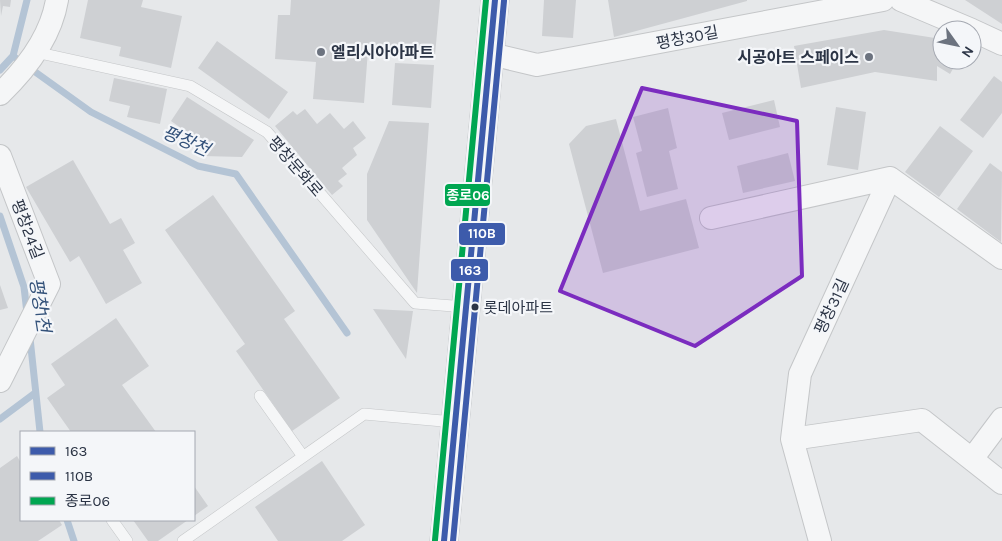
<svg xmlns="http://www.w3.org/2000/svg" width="1002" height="541" font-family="Karla,'Noto Sans KR',sans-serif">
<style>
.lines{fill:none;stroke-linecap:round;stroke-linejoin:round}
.stream{stroke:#b4c4d5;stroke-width:7}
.building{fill:#ced0d3}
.lane-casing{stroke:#c4c6c8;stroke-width:12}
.street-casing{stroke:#c4c6c8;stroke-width:24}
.primary-casing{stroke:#c2c5c8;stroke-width:29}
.lane{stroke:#f5f6f7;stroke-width:11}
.street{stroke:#f5f6f7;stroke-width:22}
.primary{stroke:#f8f8f8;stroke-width:28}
.bus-1-casing{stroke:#f4f6f9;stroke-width:10}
.bus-2-casing{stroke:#f4f6f9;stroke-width:10}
.bus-3-casing{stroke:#f4f6f9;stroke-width:10}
.bus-1{stroke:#3d5bab;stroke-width:6}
.bus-2{stroke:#3d5bab;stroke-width:6}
.bus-3{stroke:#00a651;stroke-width:6}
.marked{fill:#7b2cbf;fill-opacity:0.2;stroke:#7b2cbf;stroke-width:4;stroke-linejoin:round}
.poi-dot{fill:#6c737f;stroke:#f4f6f9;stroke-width:2}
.bus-dot{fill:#2b3445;stroke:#f4f6f9;stroke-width:2}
.labels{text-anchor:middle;stroke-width:4.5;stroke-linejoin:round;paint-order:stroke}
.bus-label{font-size:15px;fill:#2b3445;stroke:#f4f6f9;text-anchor:start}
.street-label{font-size:16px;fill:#2b3445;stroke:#f4f6f9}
.poi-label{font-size:16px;font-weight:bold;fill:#2b3445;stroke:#f4f6f9;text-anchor:start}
.water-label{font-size:18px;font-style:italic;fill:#34527a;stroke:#f4f6f9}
.line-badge{stroke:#f4f6f9;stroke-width:2}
.badge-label{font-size:14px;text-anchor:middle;font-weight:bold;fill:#fff}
</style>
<rect width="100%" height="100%" fill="#e6e8ea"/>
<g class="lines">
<path class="stream" d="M27,0l-14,56 78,56 107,54 38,8 111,159
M0,70l13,-14
M0,216l24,71 3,26
M30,338l10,94
M0,419l35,-26
M67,520l7,21"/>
</g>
<path class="building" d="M0,0h11l-1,7 -7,-1 -2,10z
M88,0h55l-2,7 41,9 -11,52 -52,-12 2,-9 -41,-9z
M291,0h149l-5,55 -67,-5 -4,53 -51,-4 3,-37 -41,-3 3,-44h12z
M544,0h32l-3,38 -31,-2z
M608,0h139v1l-133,36z
M965,0h37v24z
M884,30l51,8 2,15 5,-7v14h16l-8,14 -13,-8v15l-62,-9 -74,16 -7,-42z
M217,41l71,51 -19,27 -71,-51z
M395,63l39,2 -3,43 -39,-3z
M994,76l8,6v31l-19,25 -23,-18z
M114,78l53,11 -7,35 -33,-7 3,-11 -21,-5z
M187,97l67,43 -12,17 -39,-1 2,-11 -34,-24z
M774,100l6,27 -51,13 -7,-27z
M836,107l30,5 -8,58 -31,-5z
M668,108l9,40 -8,3 9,38 -31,8 -11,-44 6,-2 -9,-34z
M305,109l12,15 13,-11 14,16 9,-8 13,17 -13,10 4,7 -15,13 5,6 -9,7 5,5 -11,9 -57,-69 18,-15 4,4z
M616,119l24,92 46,-12 13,49 -96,25 -34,-129 17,-18z
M389,121l40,2 -12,170 -50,-73v-46z
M940,126l33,25 -34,46 -34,-25z
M788,153l7,28 -52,12 -6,-27z
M73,160l37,64 11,-6 14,25 -12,7 19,33 -36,21 -27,-48 -9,6 -44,-75z
M990,163l12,9 -1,70 -44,-33z
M213,195l82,116 -11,8 56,79 -48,33 -56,-80 9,-7 -80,-114z
M0,285l8,23 -8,2z
M373,309l40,2 -7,48z
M116,318l33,48 -27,19 34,47h-85l-24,-34 18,-13 -14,-21z
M17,456l4,7v57h38l3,5 -24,16h-38v-73z
M322,461l43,64 -23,16h-64l-23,-34z
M194,486l14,20 -14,10z
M133,520h55l-30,21h-10z"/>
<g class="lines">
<g class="lane-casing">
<path id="lane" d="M35,52l155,34 77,46 148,171 51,4
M260,396l42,59
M112,520l15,21
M183,541l181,-127 90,8"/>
</g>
<g class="street-casing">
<path id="street" d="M901,0l71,30
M972,30l30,14
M491,54l46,11 346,-65
M0,94c26,-25 51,-58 57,-94
M0,156l49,128 -49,97
M711,218l179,-40 112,80
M792,439l130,-19 80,63
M972,459l30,-40
M820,541l-28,-102 8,-65 90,-196"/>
</g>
<g class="primary-casing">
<path id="primary" d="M444,541l51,-541"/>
</g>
<use href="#lane" class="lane"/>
<use href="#street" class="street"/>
<use href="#primary" class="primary"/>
<g class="bus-1-casing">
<path id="bus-1" d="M444,541l51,-541"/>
</g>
<g class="bus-2-casing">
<path id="bus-2" d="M453,541l51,-540"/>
</g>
<g class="bus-3-casing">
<path id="bus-3" d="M435,540l51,-540"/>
</g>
<use href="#bus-1" class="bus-1"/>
<use href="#bus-2" class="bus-2"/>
<use href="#bus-3" class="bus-3"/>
</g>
<path class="marked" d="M642,88l155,33 5,155 -107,70 -135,-55z"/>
<g class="poi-dot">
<circle cx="321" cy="52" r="5"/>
<circle cx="869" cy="57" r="5"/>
</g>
<circle class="bus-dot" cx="475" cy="307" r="4.5"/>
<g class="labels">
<g class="bus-label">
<text x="484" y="313">롯데아파트</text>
</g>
<g class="street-label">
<text transform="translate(687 37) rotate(-11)" y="6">평창30길</text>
<text transform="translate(296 166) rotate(49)" y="6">평창문화로</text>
<text transform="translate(28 229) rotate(69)" y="6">평창24길</text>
<text transform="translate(831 306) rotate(-65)" y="6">평창31길</text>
</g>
<g class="poi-label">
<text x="331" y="58">엘리시아아파트</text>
<text x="859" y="63" text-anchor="end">시공아트 스페이스</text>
</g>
<g class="water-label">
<text transform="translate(186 141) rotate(24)" y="6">평창천</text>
<text transform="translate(40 305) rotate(81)" y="6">평창1천</text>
</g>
</g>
<g class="line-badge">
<rect x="444" y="183" width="47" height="24" rx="5" fill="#00a651"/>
<rect x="458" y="222" width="48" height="24" rx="5" fill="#3d5bab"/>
<rect x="450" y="258" width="39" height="24" rx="5" fill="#3d5bab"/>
</g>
<g class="badge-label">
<text x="468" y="200">종로06</text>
<text x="482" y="238">110B</text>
<text x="470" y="275">163</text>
</g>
<rect x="20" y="431" width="175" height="90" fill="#f4f6f9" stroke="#a4a8b1"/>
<rect x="30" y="447" width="25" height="8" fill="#3d5bab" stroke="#a4a8b1"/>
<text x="65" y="456" font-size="15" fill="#2b3445">163</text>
<rect x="30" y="472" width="25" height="8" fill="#3d5bab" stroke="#a4a8b1"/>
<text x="65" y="481" font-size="15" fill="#2b3445">110B</text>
<rect x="30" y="497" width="25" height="8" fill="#00a651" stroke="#a4a8b1"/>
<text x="65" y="506" font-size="15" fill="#2b3445">종로06</text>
<g transform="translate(957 45) rotate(123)"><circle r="24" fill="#f4f6f9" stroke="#a4a8b1"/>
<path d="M0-4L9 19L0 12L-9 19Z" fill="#6c737f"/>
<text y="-8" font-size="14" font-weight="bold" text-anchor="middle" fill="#2b3445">N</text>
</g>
</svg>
